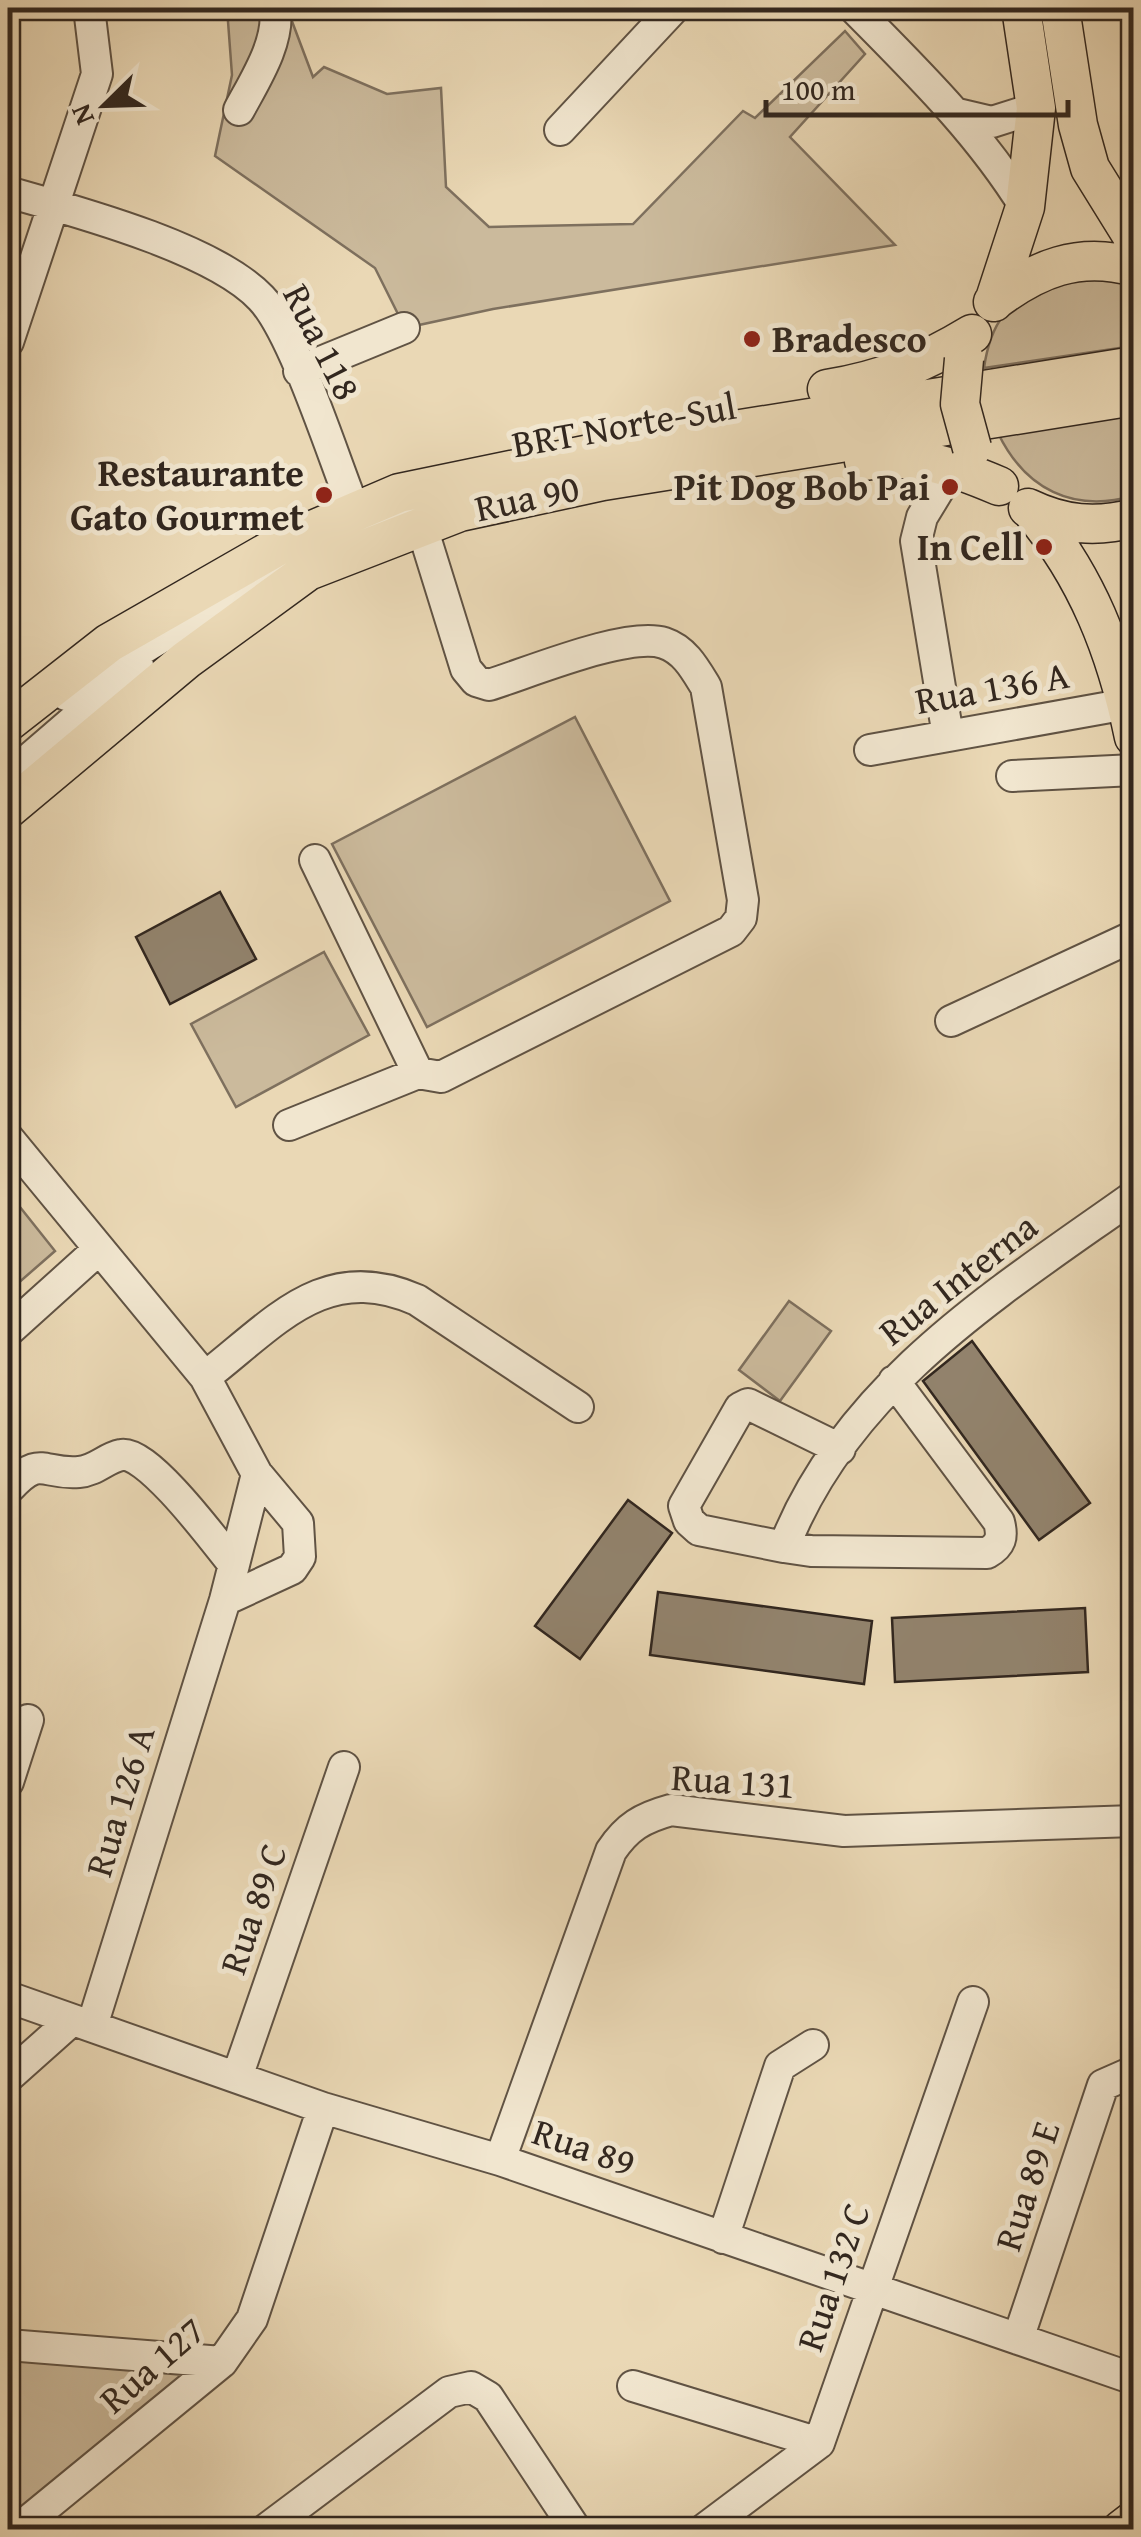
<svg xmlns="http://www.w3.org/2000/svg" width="1141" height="2537" font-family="'Gentium Book Plus',serif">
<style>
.green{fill:#cbba9c;stroke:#7e705e;stroke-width:2.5}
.building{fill:#92836d;stroke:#32271f;stroke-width:2.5}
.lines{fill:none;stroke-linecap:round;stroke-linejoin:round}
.minor-casing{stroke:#605344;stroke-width:34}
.major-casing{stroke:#32271f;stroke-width:41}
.minor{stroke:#f1e6cf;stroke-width:30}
.major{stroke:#ead8b5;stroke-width:38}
.major-bridge-casing{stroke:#32271f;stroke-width:41;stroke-linecap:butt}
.major-bridge{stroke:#ead8b5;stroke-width:38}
.poi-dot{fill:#8f2418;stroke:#f1e6cf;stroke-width:4}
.labels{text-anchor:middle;stroke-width:10;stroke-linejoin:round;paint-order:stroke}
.poi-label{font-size:38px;font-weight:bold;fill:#32271f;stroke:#f1e6cf;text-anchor:end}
.street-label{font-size:38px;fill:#32271f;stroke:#f1e6cf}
</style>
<rect width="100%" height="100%" fill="#ead8b5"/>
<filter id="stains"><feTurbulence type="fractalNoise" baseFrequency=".002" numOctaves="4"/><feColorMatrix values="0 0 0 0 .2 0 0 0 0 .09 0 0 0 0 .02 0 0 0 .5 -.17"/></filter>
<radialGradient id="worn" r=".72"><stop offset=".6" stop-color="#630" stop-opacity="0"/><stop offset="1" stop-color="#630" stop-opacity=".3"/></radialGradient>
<path class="green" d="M227,8h60l26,69 11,-10 63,27 54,-6 5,99 43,40 144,-3 110,-113 12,7 90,-87 20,23 -75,83 105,108 -402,64 -88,19 -30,-60 -160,-112 17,-81z
M1047,279l86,1v66l-149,22c7,-49 24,-62 63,-89z
M1133,412v84c-60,17 -108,-7 -135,-63z
M575,717l95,184 -243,126 -95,-183z
M324,952l45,83 -133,72 -45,-83z
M8,1192l47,59 -47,41z
M789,1301l42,30 -51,70 -41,-31z
M8,2353l199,13 -199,160z"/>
<path class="building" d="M220,892l36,67 -86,45 -34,-67z
M972,1341l118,162 -51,37 -116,-159z
M628,1500l44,33 -92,126 -45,-33z
M658,1592l214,29 -8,63 -214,-29z
M1085,1608l3,64 -193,10 -3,-64z"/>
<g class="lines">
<g class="minor-casing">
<path id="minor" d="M854,8c62,63 124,123 171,199
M239,110c16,-30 41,-68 36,-102
M958,114l34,8 44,-14
M560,130l114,-122
M8,192c67,19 206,56 253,106 33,34 73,162 93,211
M8,342l89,-268 -8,-66
M299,371l105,-43
M351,529l95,-28
M66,695l235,-142
M948,736l-32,-195 6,-24 31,-51
M870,750l257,-46
M1012,776l122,-6
M8,777l130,-112
M315,860l103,213
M951,1021l183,-85
M289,1125l129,-52 23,4 290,-146 10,-13 2,-18 -37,-213c-11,-18 -21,-37 -42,-44 -36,-12 -136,30 -175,42l-13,-4 -10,-12 -41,-132
M8,1138l197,239 52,97 41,49 2,34 -8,12 -67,31
M8,1331l90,-81
M205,1377c70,-54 119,-118 212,-77l161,107
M894,1381l105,141c4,15 2,23 -12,31l-176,-2 -27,-4c63,-162 215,-255 350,-351
M10,1487c31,-33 32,-12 69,-15 16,-1 27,-14 42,-17 26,-6 96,89 113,110
M784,1547l-85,-17 -10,-9 -5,-15 56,-98 8,-4 92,45
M8,1782l20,-62
M8,1997l315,111 177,52 634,219
M92,2026l133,-426 32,-126
M8,2077l64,-57
M237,2077l107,-310
M500,2160l111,-309c16,-24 31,-33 60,-41l173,21 290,-10
M723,2238l57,-172 33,-21
M1018,2339l85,-254 25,-11
M8,2345l214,17
M633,2386l186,57
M17,2530l205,-168 30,-43 71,-211
M265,2530l184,-138 22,-5 17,10 88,133
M703,2530l116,-87 154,-441"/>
</g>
<g class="major-casing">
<path id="major" d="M1060,8l18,117 12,43 44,71
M993,302c43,-33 86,-51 141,-35
M994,302l31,-95 11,-99 -15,-100
M827,389c56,-9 97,-26 145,-55
M864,461c51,-8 88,5 135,25
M1028,508c35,17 68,20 106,10
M1030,509c57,67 86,142 104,228
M8,722l101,-79 178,-102 112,-48 205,-42 530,-85
M8,809l178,-149 122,-89 152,-59 143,-31 531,-85
M1121,2530l13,-10"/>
</g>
<use href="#minor" class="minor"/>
<use href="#major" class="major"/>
<g class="major-bridge-casing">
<path id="major-bridge" d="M964,359l-4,45 12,44"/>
</g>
<use href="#major-bridge" class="major-bridge"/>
</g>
<g class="poi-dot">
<circle cx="752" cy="339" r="10"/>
<circle cx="950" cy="487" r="10"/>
<circle cx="324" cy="495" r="10"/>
<circle cx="1044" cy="547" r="10"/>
</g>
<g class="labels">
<g class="poi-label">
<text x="772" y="352" text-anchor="start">Bradesco</text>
<text x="304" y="486">Restaurante<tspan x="304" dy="44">Gato Gourmet</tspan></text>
<text x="930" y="500">Pit Dog Bob Pai</text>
<text x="1024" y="560">In Cell</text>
</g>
<g class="street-label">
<text transform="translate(322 342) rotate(63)" y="13">Rua 118</text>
<text transform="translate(624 425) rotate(-10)" y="13">BRT Norte-Sul</text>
<text transform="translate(527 498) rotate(-12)" y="13">Rua 90</text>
<text transform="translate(992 688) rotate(-10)" y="13">Rua 136 A</text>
<text transform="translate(958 1279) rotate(-38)" y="13">Rua Interna</text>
<text transform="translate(733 1781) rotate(4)" y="13">Rua 131</text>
<text transform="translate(120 1801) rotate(-73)" y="13">Rua 126 A</text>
<text transform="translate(253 1909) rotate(-71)" y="13">Rua 89 C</text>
<text transform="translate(584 2147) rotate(19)" y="13">Rua 89</text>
<text transform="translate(1027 2186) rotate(-72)" y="13">Rua 89 E</text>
<text transform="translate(833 2277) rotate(-71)" y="13">Rua 132 C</text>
<text transform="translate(152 2365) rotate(-41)" y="13">Rua 127</text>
</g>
</g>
<rect width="1141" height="2537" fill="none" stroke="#ead8b5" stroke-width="40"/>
<rect x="10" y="10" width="1121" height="2517" fill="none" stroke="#32271f" stroke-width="5"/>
<rect x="20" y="20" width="1101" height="2497" fill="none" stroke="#32271f" stroke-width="2.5"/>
<g transform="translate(105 105) rotate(247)" stroke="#f1e6cf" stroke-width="8" paint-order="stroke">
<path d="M0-8L18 38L0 25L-18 38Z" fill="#32271f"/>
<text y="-15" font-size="28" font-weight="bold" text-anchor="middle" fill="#32271f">N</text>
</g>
<path d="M766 100v15h302v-15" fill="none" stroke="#32271f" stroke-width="5"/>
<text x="781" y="100" font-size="30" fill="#32271f" stroke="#f1e6cf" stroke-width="8" paint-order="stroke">100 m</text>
<rect width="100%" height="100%" filter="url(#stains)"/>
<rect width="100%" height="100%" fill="url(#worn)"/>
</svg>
